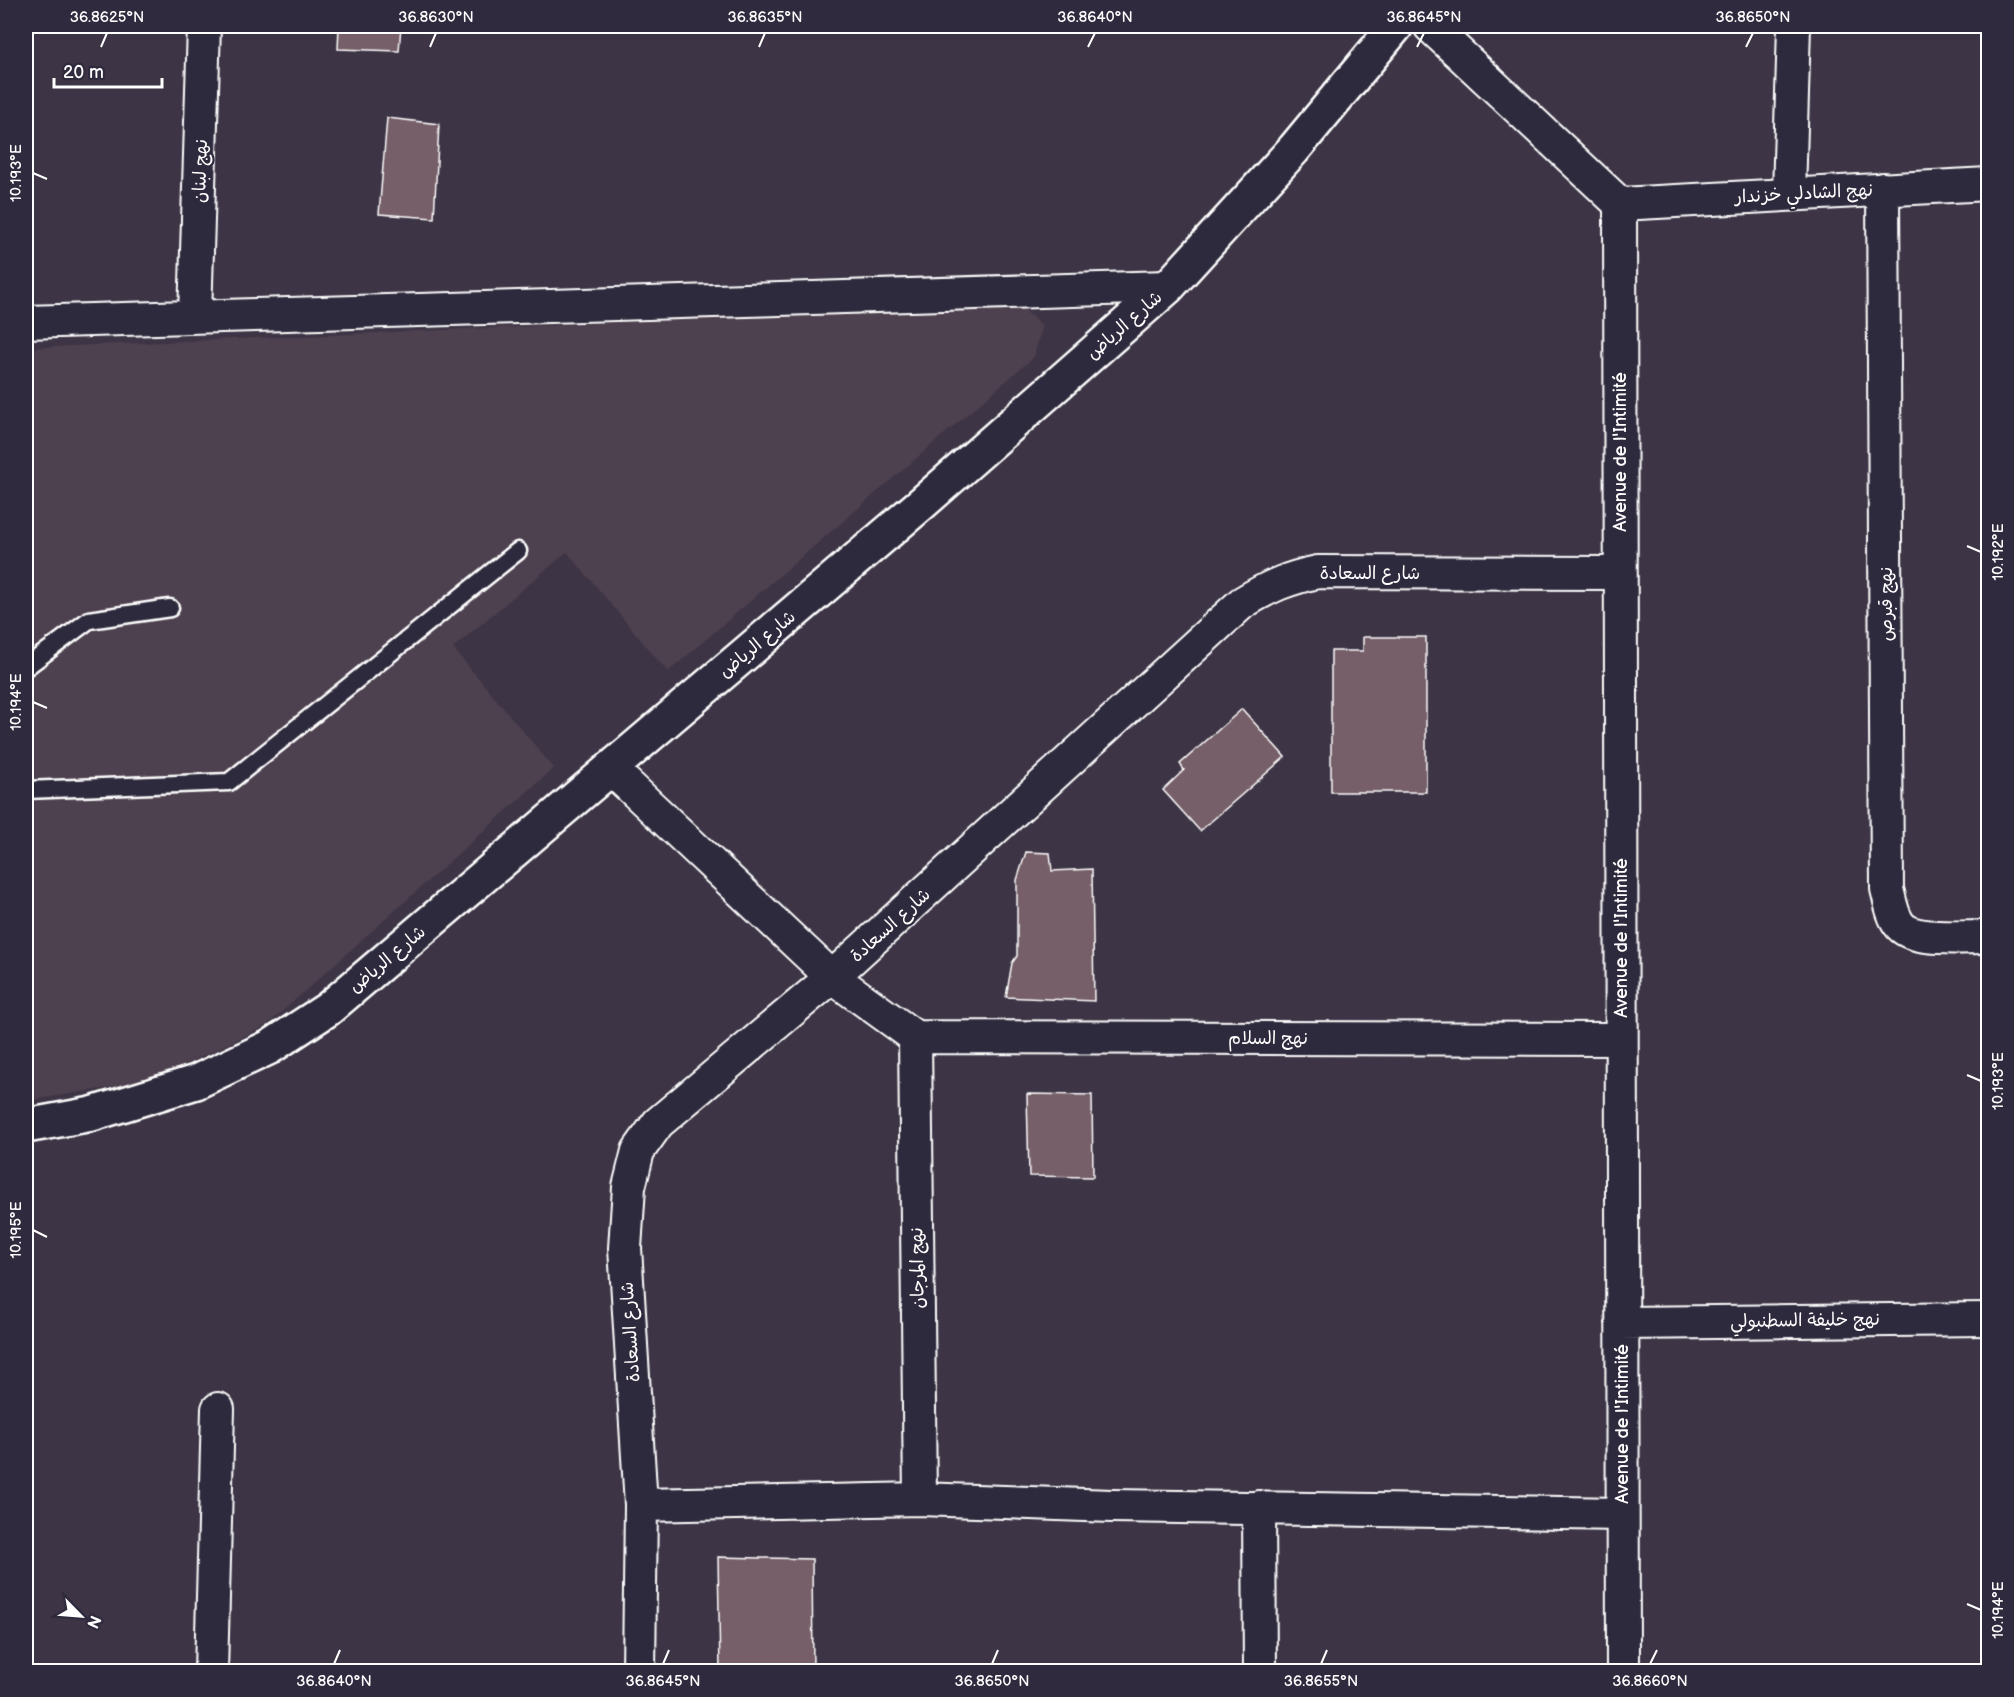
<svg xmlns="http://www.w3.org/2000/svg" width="2014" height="1697" font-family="'Balsamiq Sans','Playpen Sans Arabic',sans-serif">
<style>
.built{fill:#4e414f}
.building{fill:#765e67;stroke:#fff;stroke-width:1.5}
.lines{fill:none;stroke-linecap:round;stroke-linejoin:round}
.lane-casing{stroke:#fff;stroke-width:21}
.street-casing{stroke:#fff;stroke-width:36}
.secondary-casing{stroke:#fff;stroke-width:38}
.lane{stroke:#2f2a3d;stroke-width:16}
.street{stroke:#2f2a3d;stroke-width:32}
.secondary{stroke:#2f2a3d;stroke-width:33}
.ticks{fill:none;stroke:#fff;stroke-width:2}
.labels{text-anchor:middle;stroke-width:4.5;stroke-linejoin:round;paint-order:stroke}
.street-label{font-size:18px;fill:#fff;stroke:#2f2a3d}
.neatline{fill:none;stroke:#fff;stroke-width:2}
.ticks-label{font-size:15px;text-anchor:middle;fill:#fff}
</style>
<rect width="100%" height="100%" fill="#3d3445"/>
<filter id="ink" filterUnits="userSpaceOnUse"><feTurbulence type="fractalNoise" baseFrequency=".0167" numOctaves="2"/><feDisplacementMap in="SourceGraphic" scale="12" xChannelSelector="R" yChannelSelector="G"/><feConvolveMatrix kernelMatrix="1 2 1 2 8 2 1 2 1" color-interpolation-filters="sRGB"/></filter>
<g filter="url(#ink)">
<path class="built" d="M1019,305l23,21 -8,31 -366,315 -101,-120 -114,96 101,120 -287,257 -116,56 -125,20v-753z"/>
<path class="building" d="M227,26h51l-1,2z
M339,26h62l-2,25 -61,-2z
M387,118l52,6 -5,94 -55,-4z
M1363,637h63v155h-95v-141h32z
M1242,709l43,48 -85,74 -37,-41 21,-20 -4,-6z
M1026,852l24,1 2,18 40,-2 2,132 -88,-4 6,-34 5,-7v-76z
M1027,1094l65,1 1,82 -64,-1z
M718,1557l94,2 1,111 -93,1z"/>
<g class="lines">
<g class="lane-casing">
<path id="lane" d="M26,667l63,-47 81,-12
M26,790l203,-8 289,-231"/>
</g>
<g class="street-casing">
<path id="street" d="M1430,26l190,178
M1883,189l4,700c3,11 5,26 12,35 13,19 68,12 89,13
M1789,194l5,-168
M1620,204l3,1468
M1620,204l368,-20
M195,316l9,-290
M26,322l1142,-35
M611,769l221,208 83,60
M915,1037l706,2
M915,1037l5,462
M1622,1323l366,-4
M641,1505l279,-6 192,7 510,8
M1259,1507l1,165
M211,1672l7,-263
M639,1672l2,-167 -16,-257 4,-61 9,-36 20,-28 174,-146 410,-374c26,-16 46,-25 76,-31l302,1"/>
</g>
<g class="secondary-casing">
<path id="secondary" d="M26,1126l66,-12 104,-32 74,-35 58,-38 592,-504 248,-218 126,-138 102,-123"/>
</g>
<use href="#lane" class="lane"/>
<use href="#street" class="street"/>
<use href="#secondary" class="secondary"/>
</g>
</g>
<path class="ticks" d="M101,47l6,-14M430,47l6,-14M759,47l6,-14M1088,47l7,-14M1417,47l7,-14M1746,47l7,-14M33,173l14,6M1967,546l14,6M33,702l14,6M1967,1075l14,6M33,1230l14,7M1967,1604l14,6M334,1664l6,-14M663,1664l6,-14M992,1664l6,-14M1321,1664l6,-14M1650,1664l7,-14"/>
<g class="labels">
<g class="street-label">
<text transform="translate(200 171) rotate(-88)" y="6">نهج لبنان</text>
<text transform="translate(1804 193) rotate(-3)" y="6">نهج الشادلي خزندار</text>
<text transform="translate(1124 325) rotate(-41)" y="6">شارع الرياض</text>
<text transform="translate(1620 452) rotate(-90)" y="6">Avenue de l'Intimité</text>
<text x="1370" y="579">شارع السعادة</text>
<text transform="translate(1886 604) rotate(-90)" y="6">نهج قبرص</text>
<text transform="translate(757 644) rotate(-40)" y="6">شارع الرياض</text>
<text transform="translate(890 925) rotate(-42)" y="6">شارع السعادة</text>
<text transform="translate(1621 938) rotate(-90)" y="6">Avenue de l'Intimité</text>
<text transform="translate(387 959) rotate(-40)" y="6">شارع الرياض</text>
<text x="1268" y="1044">نهج السلام</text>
<text transform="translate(917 1268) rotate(-91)" y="6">نهج المرجان</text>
<text transform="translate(1805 1320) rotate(-1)" y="6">نهج خليفة السطنبولي</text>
<text transform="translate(630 1332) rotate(-94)" y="6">شارع السعادة</text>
<text transform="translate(1622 1424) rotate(-90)" y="6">Avenue de l'Intimité</text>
</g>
</g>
<rect width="2014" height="1697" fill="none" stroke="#2f2a3d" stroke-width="66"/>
<g transform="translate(81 1616) rotate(115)" stroke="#2f2a3d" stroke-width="4.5" paint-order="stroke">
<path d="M0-4.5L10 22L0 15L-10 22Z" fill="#ffffff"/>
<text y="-9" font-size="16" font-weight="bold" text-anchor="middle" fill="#ffffff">N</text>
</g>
<path d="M54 78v9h108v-9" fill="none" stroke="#ffffff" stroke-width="3"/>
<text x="63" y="78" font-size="18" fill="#ffffff" stroke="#2f2a3d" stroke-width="4.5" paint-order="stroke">20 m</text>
<rect x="33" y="33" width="1948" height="1631" class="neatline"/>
<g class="ticks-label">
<text x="107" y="22">36.8625°N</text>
<text x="436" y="22">36.8630°N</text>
<text x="765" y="22">36.8635°N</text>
<text x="1095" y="22">36.8640°N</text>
<text x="1424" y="22">36.8645°N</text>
<text x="1753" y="22">36.8650°N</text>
<text transform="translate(16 173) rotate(-90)" y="5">10.193°E</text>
<text transform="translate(1998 552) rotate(-90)" y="5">10.192°E</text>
<text transform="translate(16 702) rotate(-90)" y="5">10.194°E</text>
<text transform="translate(1998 1081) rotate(-90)" y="5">10.193°E</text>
<text transform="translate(16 1230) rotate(-90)" y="5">10.195°E</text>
<text transform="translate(1998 1610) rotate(-90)" y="5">10.194°E</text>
<text x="334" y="1686">36.8640°N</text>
<text x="663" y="1686">36.8645°N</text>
<text x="992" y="1686">36.8650°N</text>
<text x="1321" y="1686">36.8655°N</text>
<text x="1650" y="1686">36.8660°N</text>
</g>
</svg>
